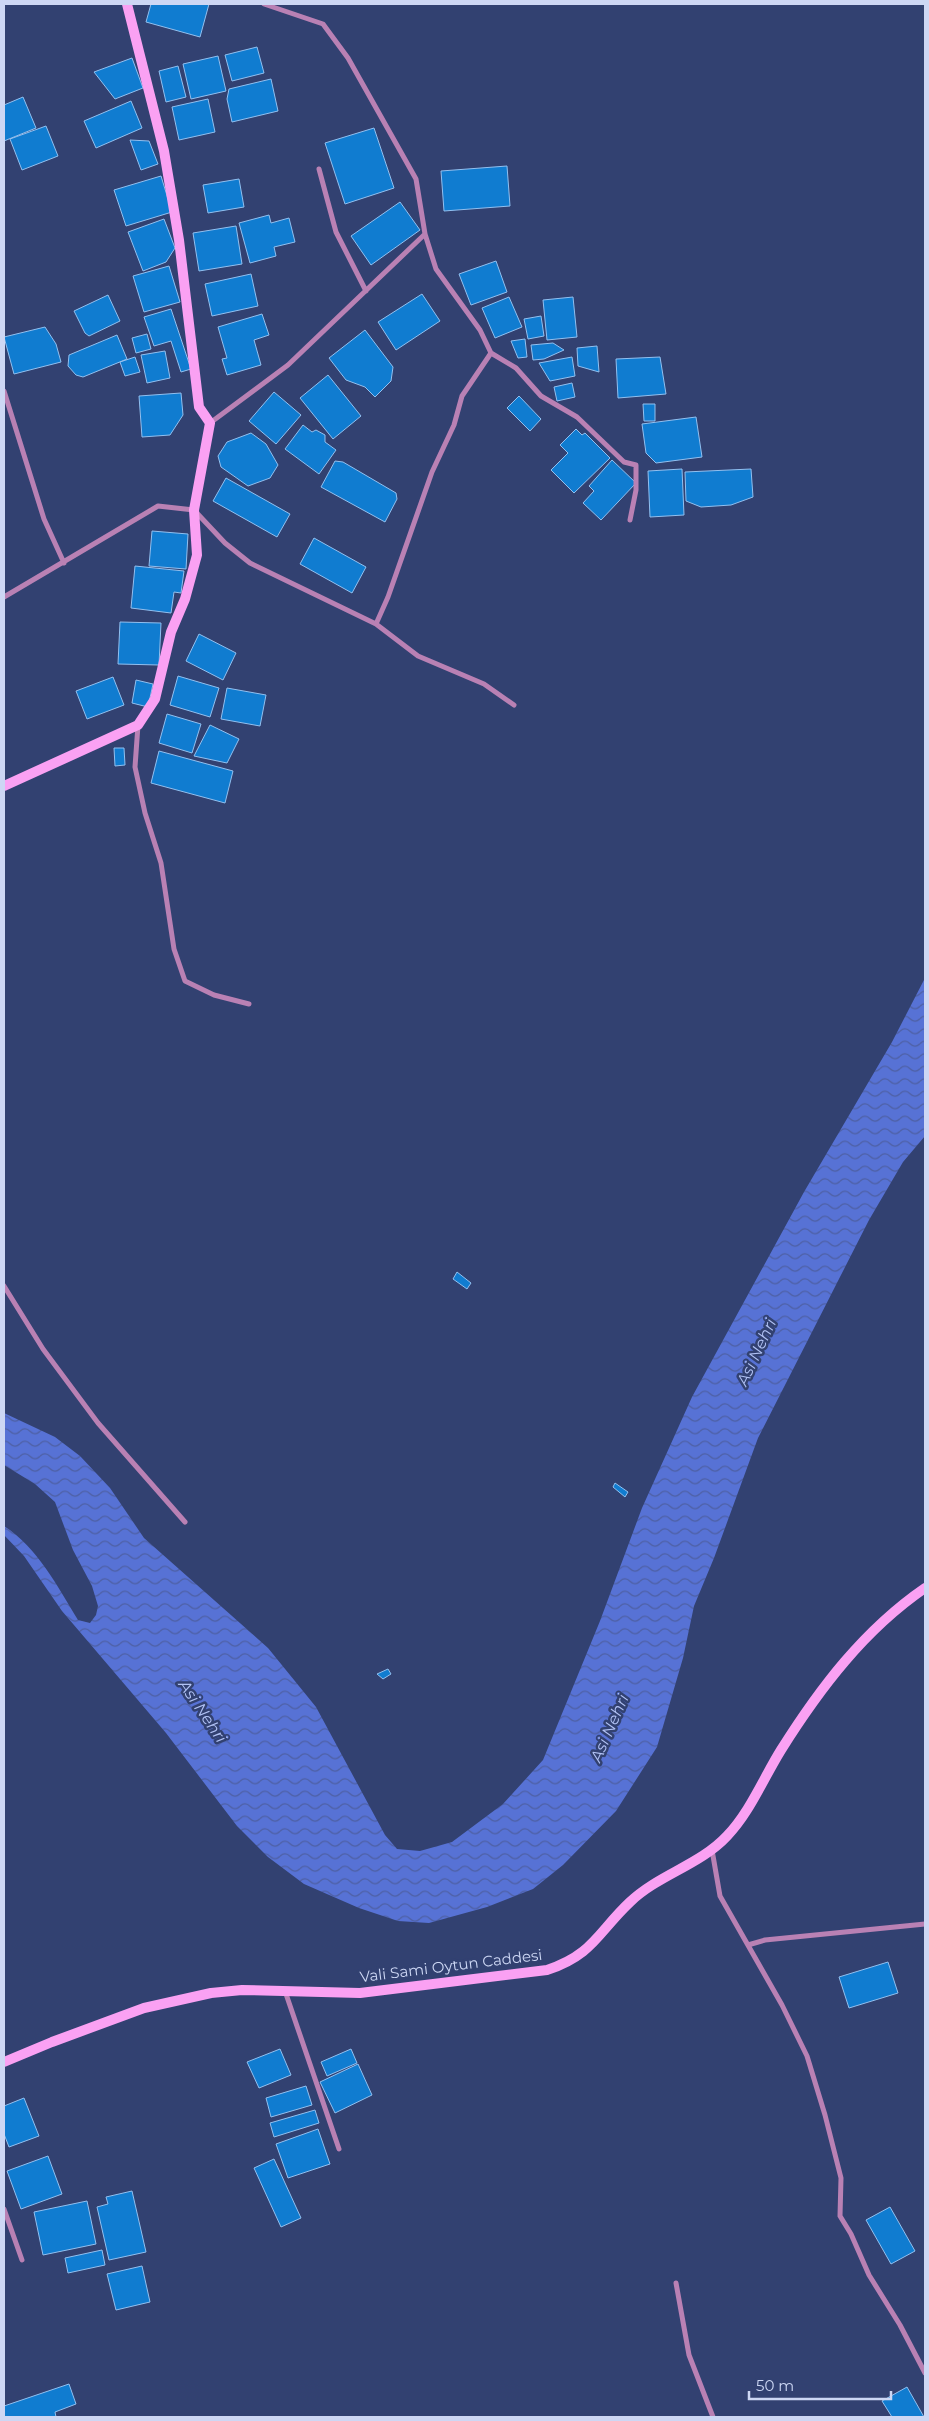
<svg xmlns="http://www.w3.org/2000/svg" width="929" height="2421" font-family="Montserrat,sans-serif">
<style>
.water{fill:url(#water-waves)}
.building{fill:#107cd0;stroke:#92c0f0}
.lines{fill:none;stroke-linecap:round;stroke-linejoin:round}
.street{stroke:#b981b4;stroke-width:5}
.secondary{stroke:#faa1f3;stroke-width:10}
.labels{text-anchor:middle;stroke-width:5;stroke-linejoin:round;paint-order:stroke}
.street-label{font-size:15px;fill:#cdd7f4;stroke:#324171}
.water-label{font-size:16px;font-style:italic;fill:#b1c2f5;stroke:#324171}
</style>
<defs>
<pattern id="water-waves" width="16" height="10" patternUnits="userSpaceOnUse" patternTransform="scale(1.25)"><rect width="16" height="10" fill="#5772d5"/><path d="M0 5q4-4 8 0t8 0" fill="none" stroke="#4e60a4"/></pattern>
</defs>
<rect width="100%" height="100%" fill="#324171"/>
<path class="water" d="M925,978v158l-22,26 -34,58 -111,218 -44,120 -20,48 -11,52 -26,89 -41,64 -53,54 -30,24 -46,18 -58,16 -31,-2 -39,-13 -55,-24 -36,-27 -31,-31 -71,-93 -104,-122 -38,-55 -20,-21v-9c34,22 53,60 74,94l12,3 6,-8 2,-9 -6,-20 -19,-36 -18,-48 -20,-18 -31,-19v-52l51,24 25,19 30,32 34,50 124,110 48,59 69,128 12,14 23,2 32,-9 51,-38 40,-44 57,-139 42,-113 50,-111 112,-205 88,-150z"/>
<path class="building" d="M151,4h58l-9,33 -54,-15z
M257,47l7,26 -32,8 -7,-26z
M218,56l8,35 -35,8 -8,-35z
M132,58l11,30 -28,11 -21,-27z
M178,66l8,31 -20,5 -7,-31z
M271,79l7,32 -46,11 -5,-23 2,-10z
M23,97l13,31 -32,13v-36z
M208,99l7,33 -36,8 -7,-33z
M131,101l11,27 -46,20 -12,-27z
M46,126l12,30 -36,14 -12,-31z
M374,128l20,60 -49,16 -20,-61z
M130,140l19,1 9,23 -17,6z
M507,166l3,40 -66,5 -3,-40z
M161,176l11,36 -46,14 -12,-36z
M239,179l5,28 -36,6 -5,-28z
M400,202l20,28 -49,35 -20,-29z
M269,215l2,8 18,-5 6,24 -21,5 2,9 -26,7 -11,-40z
M164,219l11,29 -9,14 -23,9 -15,-39z
M236,226l6,38 -43,7 -6,-38z
M496,261l11,31 -36,13 -12,-31z
M169,266l11,36 -36,10 -11,-36z
M251,274l7,32 -46,10 -7,-32z
M422,294l18,27 -44,29 -18,-28z
M108,295l12,26 -31,15 -4,-3 -11,-22z
M509,297l13,30 -27,11 -13,-30z
M573,297l4,40 -30,3 -4,-40z
M171,309l20,60 -10,3 -10,-31 -17,5 -10,-29z
M262,314l7,21 -15,5 7,25 -34,10 -5,-16 5,-1 -9,-31z
M541,316l3,20 -16,3 -4,-20z
M45,327l11,17 5,18 -47,12 -10,-37z
M365,330l28,37 -2,14 -16,16 -10,-10 -19,-7 -17,-22z
M147,334l4,15 -15,4 -4,-15z
M117,335l10,24 -44,18 -7,-2 -8,-9 1,-11z
M525,339l2,18 -9,1 -7,-17z
M553,343l11,7 -20,9 -11,1 -2,-15z
M597,346l2,26 -21,-6 -1,-18z
M165,351l5,27 -23,5 -6,-28z
M135,357l5,15 -15,4 -5,-14z
M572,357l3,19 -25,5 -11,-18z
M660,357l6,37 -48,4 -2,-39z
M328,375l33,41 -28,23 -33,-41z
M572,383l3,14 -18,4 -3,-14z
M274,392l27,23 -25,29 -27,-23z
M181,393l2,22 -13,20 -28,2 -3,-41z
M519,396l22,23 -11,12 -23,-23z
M643,404h12v17h-11z
M696,417l6,40 -46,6 -10,-10 -4,-29z
M303,425l9,7 4,-2 9,5v7l11,8 -17,24 -34,-25z
M576,429l6,6 3,-2 25,25 -36,35 -23,-23 17,-17 -8,-8z
M251,433l15,11 12,21 -8,13 -22,8 -27,-19 -3,-11 9,-14z
M612,460l24,23 -35,37 -18,-17 11,-12 -5,-5z
M335,461l8,1 53,31 1,6 -12,23 -64,-35z
M682,469l2,46 -34,2 -2,-46z
M751,469l2,28 -22,8 -30,2 -15,-6 -1,-29z
M226,478l64,36 -13,23 -64,-36z
M152,531l36,3 -2,35 -37,-3z
M314,538l52,29 -14,26 -52,-29z
M135,566l49,5 -3,22 -7,-1 -3,21 -40,-5z
M120,622l41,1 -2,42 -41,-1z
M199,634l37,19 -13,27 -37,-19z
M178,676l41,12 -9,29 -40,-12z
M113,677l11,28 -37,14 -11,-28z
M136,680l17,4 -5,23 -16,-4z
M227,688l39,7 -6,31 -39,-7z
M167,714l34,10 -9,29 -33,-10z
M210,725l29,14 -12,24 -33,-7z
M114,748h10l1,17 -10,1z
M159,751l74,20 -8,32 -74,-20z
M457,1272l14,11 -4,6 -14,-10z
M615,1483l13,9 -3,5 -12,-10z
M388,1669l3,5 -8,5 -6,-5z
M888,1962l10,31 -49,15 -10,-31z
M280,2049l11,26 -32,13 -12,-26z
M351,2049l6,14 -30,13 -6,-14z
M358,2064l14,31 -37,18 -15,-31z
M306,2086l6,19 -41,12 -5,-19z
M24,2098l15,38 -30,11 -5,-13v-28z
M315,2110l4,13 -45,14 -4,-14z
M318,2129l12,35 -42,14 -12,-34z
M48,2156l14,38 -41,15 -14,-38z
M274,2159l27,59 -20,9 -27,-59z
M132,2191l14,61 -37,8 -12,-53 11,-3 -2,-7z
M87,2201l9,43 -53,11 -9,-43z
M890,2207l25,44 -24,13 -25,-44z
M102,2250l3,15 -37,8 -3,-15z
M142,2266l8,36 -34,8 -9,-36z
M69,2384l7,20 -21,8 1,5h-52v-11z
M907,2387l17,30h-32l-10,-16z"/>
<g class="lines">
<path class="street" d="M264,4l59,20 25,34 68,121 9,55 11,35 44,61 11,23 25,15 25,28 36,21 47,45 12,3v25l-6,30
M319,169l17,63 30,59
M4,391l40,128 20,44
M210,423l78,-58 137,-131
M4,597l154,-91 36,4 31,33 25,20 126,61 12,-27 44,-125 22,-47 8,-29 29,-43
M376,624l42,32 66,28 30,21
M138,725l-3,42 10,46 16,50 13,86 11,32 29,14 35,9
M4,1286l39,63 55,74 87,99
M712,1850l8,46 62,109 25,51 18,59 16,63 -1,38 11,18 18,41 31,50 25,48
M748,1945l17,-5 160,-16
M285,1991l54,158
M4,2209l18,51
M676,2283l13,72 24,62"/>
<path class="secondary" d="M4,786l134,-61 17,-26 16,-67 14,-33 12,-44 -3,-45 16,-87 -11,-16 -20,-167 -15,-89 -37,-147
M4,2062l48,-20 92,-34 67,-15 31,-3 118,3 187,-23c46,-15 51,-38 83,-68 28,-27 70,-37 97,-66 23,-24 36,-57 54,-86 39,-62 83,-120 144,-162"/>
</g>
<g class="labels">
<g class="street-label">
<text transform="translate(451 1966) rotate(-7)" y="5">Vali Sami Oytun Caddesi</text>
</g>
<g class="water-label">
<text transform="translate(756 1352) rotate(-65)" y="6">Asi Nehri</text>
<text transform="translate(203 1711) rotate(56)" y="6">Asi Nehri</text>
<text transform="translate(609 1728) rotate(-66)" y="6">Asi Nehri</text>
</g>
</g>
<rect width="929" height="2421" fill="none" stroke="#cdd7f4" stroke-width="10"/>
<path d="M749 2391v8h142v-8" fill="none" stroke="#cdd7f4" stroke-width="2.5"/>
<text x="756" y="2391" font-size="15" fill="#cdd7f4" stroke="#324171" stroke-width="4" paint-order="stroke">50 m</text>
</svg>
